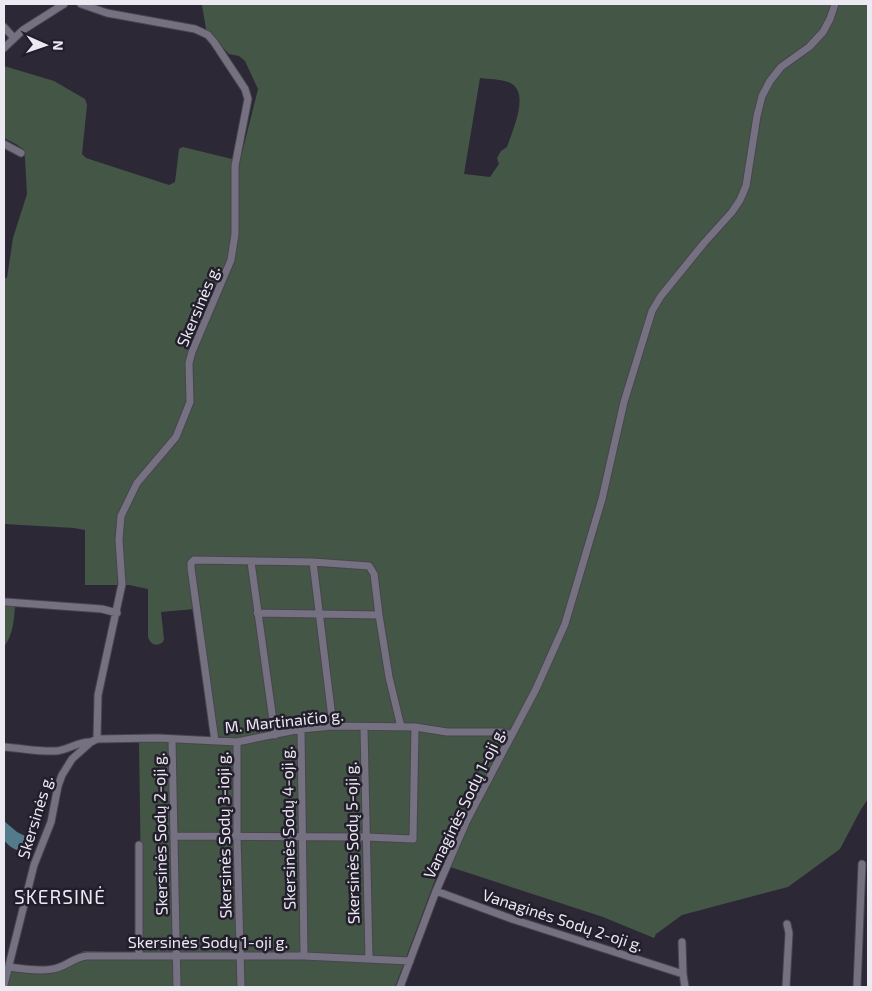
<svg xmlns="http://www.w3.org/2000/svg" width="872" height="991" font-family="'Exo 2',sans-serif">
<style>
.green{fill:#445746;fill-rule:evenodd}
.water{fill:#537b8a}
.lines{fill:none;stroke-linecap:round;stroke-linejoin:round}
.minor-casing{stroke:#494450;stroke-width:9}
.minor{stroke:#757181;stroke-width:7}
.labels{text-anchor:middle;stroke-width:5;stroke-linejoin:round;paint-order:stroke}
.street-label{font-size:16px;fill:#ece9f3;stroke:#221e2b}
.quarter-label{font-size:19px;letter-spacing:1px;fill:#ece9f3;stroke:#221e2b}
</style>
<rect width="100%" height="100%" fill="#2c2836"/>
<path class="green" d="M203,4h665v795l-8,12 -20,38 -52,38 -106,28 -26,19 -2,4 -51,-21 -162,-53 -46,123h-390l6,-23 41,3 32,-16 58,2 -3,-213 73,3 -18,-134 -33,3 3,27 -1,3c-7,5 -12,3 -15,-5v-48l-19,-4h-44v-55l-11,-2 -70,-4v-246h3l6,-40 14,-44 -2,-36 -2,-9 -7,-5 -12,-6v-72l50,15 31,18 2,6 -5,49 4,4 83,27 6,-3 4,-33 4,-2 57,14 18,-72 -13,-28 -6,-5 -10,-2 -23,-25 -4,-24zM480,78c9,1 19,1 28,4 24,8 4,49 -1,65l-6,4 -4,7 2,6 -9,13 -26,-3z
M4,604l11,1c-1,16 -2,29 -11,42z"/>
<path class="water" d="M4,821l13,11 14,7 2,5 -2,5c-10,6 -21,-1 -27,-9z"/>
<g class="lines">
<g class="minor-casing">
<path id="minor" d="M81,4l26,9 88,16 13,6 6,7 31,47 3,10 -13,67v68l-4,26 -39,92 -3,11 1,39 -14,35 -39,46 -16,33 -2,24 3,44 -24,111 -1,44
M4,27l10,11
M4,48l19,-18 41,-26
M4,144l17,9
M251,562l24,173
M313,562l20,164
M6,602l96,7 15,4
M257,613l122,2 10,62 12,50
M364,728l5,230
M301,729l3,227
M97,739l61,-1 79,4 64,-13 32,-3 82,1 32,5h55l10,3
M172,739l5,248
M215,741l-24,-173v-5l3,-3 119,2 56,4 5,8 5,41
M237,742v95l4,150
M4,747c17,1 35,5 52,4 13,-1 22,-10 35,-9
M174,836l192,1 47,2 2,-112
M436,891l76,28 171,55
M682,942l1,32 2,13
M139,955v-110
M9,967c13,2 36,5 48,1 11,-3 18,-11 30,-12h217l106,5
M4,985l30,-120 17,-43 7,-36 4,-11 10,-16 19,-17 6,-3
M400,987l36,-96 31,-71 69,-131 29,-65 37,-125 22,-97 28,-91 9,-15 43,-53 28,-31 8,-12 6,-14 11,-70 5,-20 8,-15 11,-14 28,-20 14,-15 7,-13 5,-15
M786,987l3,-54 -2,-9
M857,987l5,-123"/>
</g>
<use href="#minor" class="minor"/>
</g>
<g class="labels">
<g class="street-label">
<text transform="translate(198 306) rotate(-67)" y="6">Skersinės g.</text>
<text transform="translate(284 721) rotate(-6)" y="6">M. Martinaičio g.</text>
<text transform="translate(464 803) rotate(-64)" y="6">Vanaginės Sodų 1-oji g.</text>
<text transform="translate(35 817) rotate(-73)" y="6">Skersinės g.</text>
<text transform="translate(288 828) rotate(-91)" y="6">Skersinės Sodų 4-oji g.</text>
<text transform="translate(160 834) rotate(-91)" y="6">Skersinės Sodų 2-oji g.</text>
<text transform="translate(224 835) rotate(-91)" y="6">Skersinės Sodų 3-ioji g.</text>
<text transform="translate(352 843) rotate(-91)" y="6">Skersinės Sodų 5-oji g.</text>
<text transform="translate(563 920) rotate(18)" y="6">Vanaginės Sodų 2-oji g.</text>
<text x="208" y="948">Skersinės Sodų 1-oji g.</text>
</g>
<g class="quarter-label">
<text x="60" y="904">SKERSINĖ</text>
</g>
</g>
<rect width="872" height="991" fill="none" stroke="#ece9f3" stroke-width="10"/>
<g transform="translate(45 45) rotate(92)" stroke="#221e2b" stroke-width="4" paint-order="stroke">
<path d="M0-4L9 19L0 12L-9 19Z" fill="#ece9f3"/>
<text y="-8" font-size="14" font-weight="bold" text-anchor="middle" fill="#ece9f3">N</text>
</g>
</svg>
